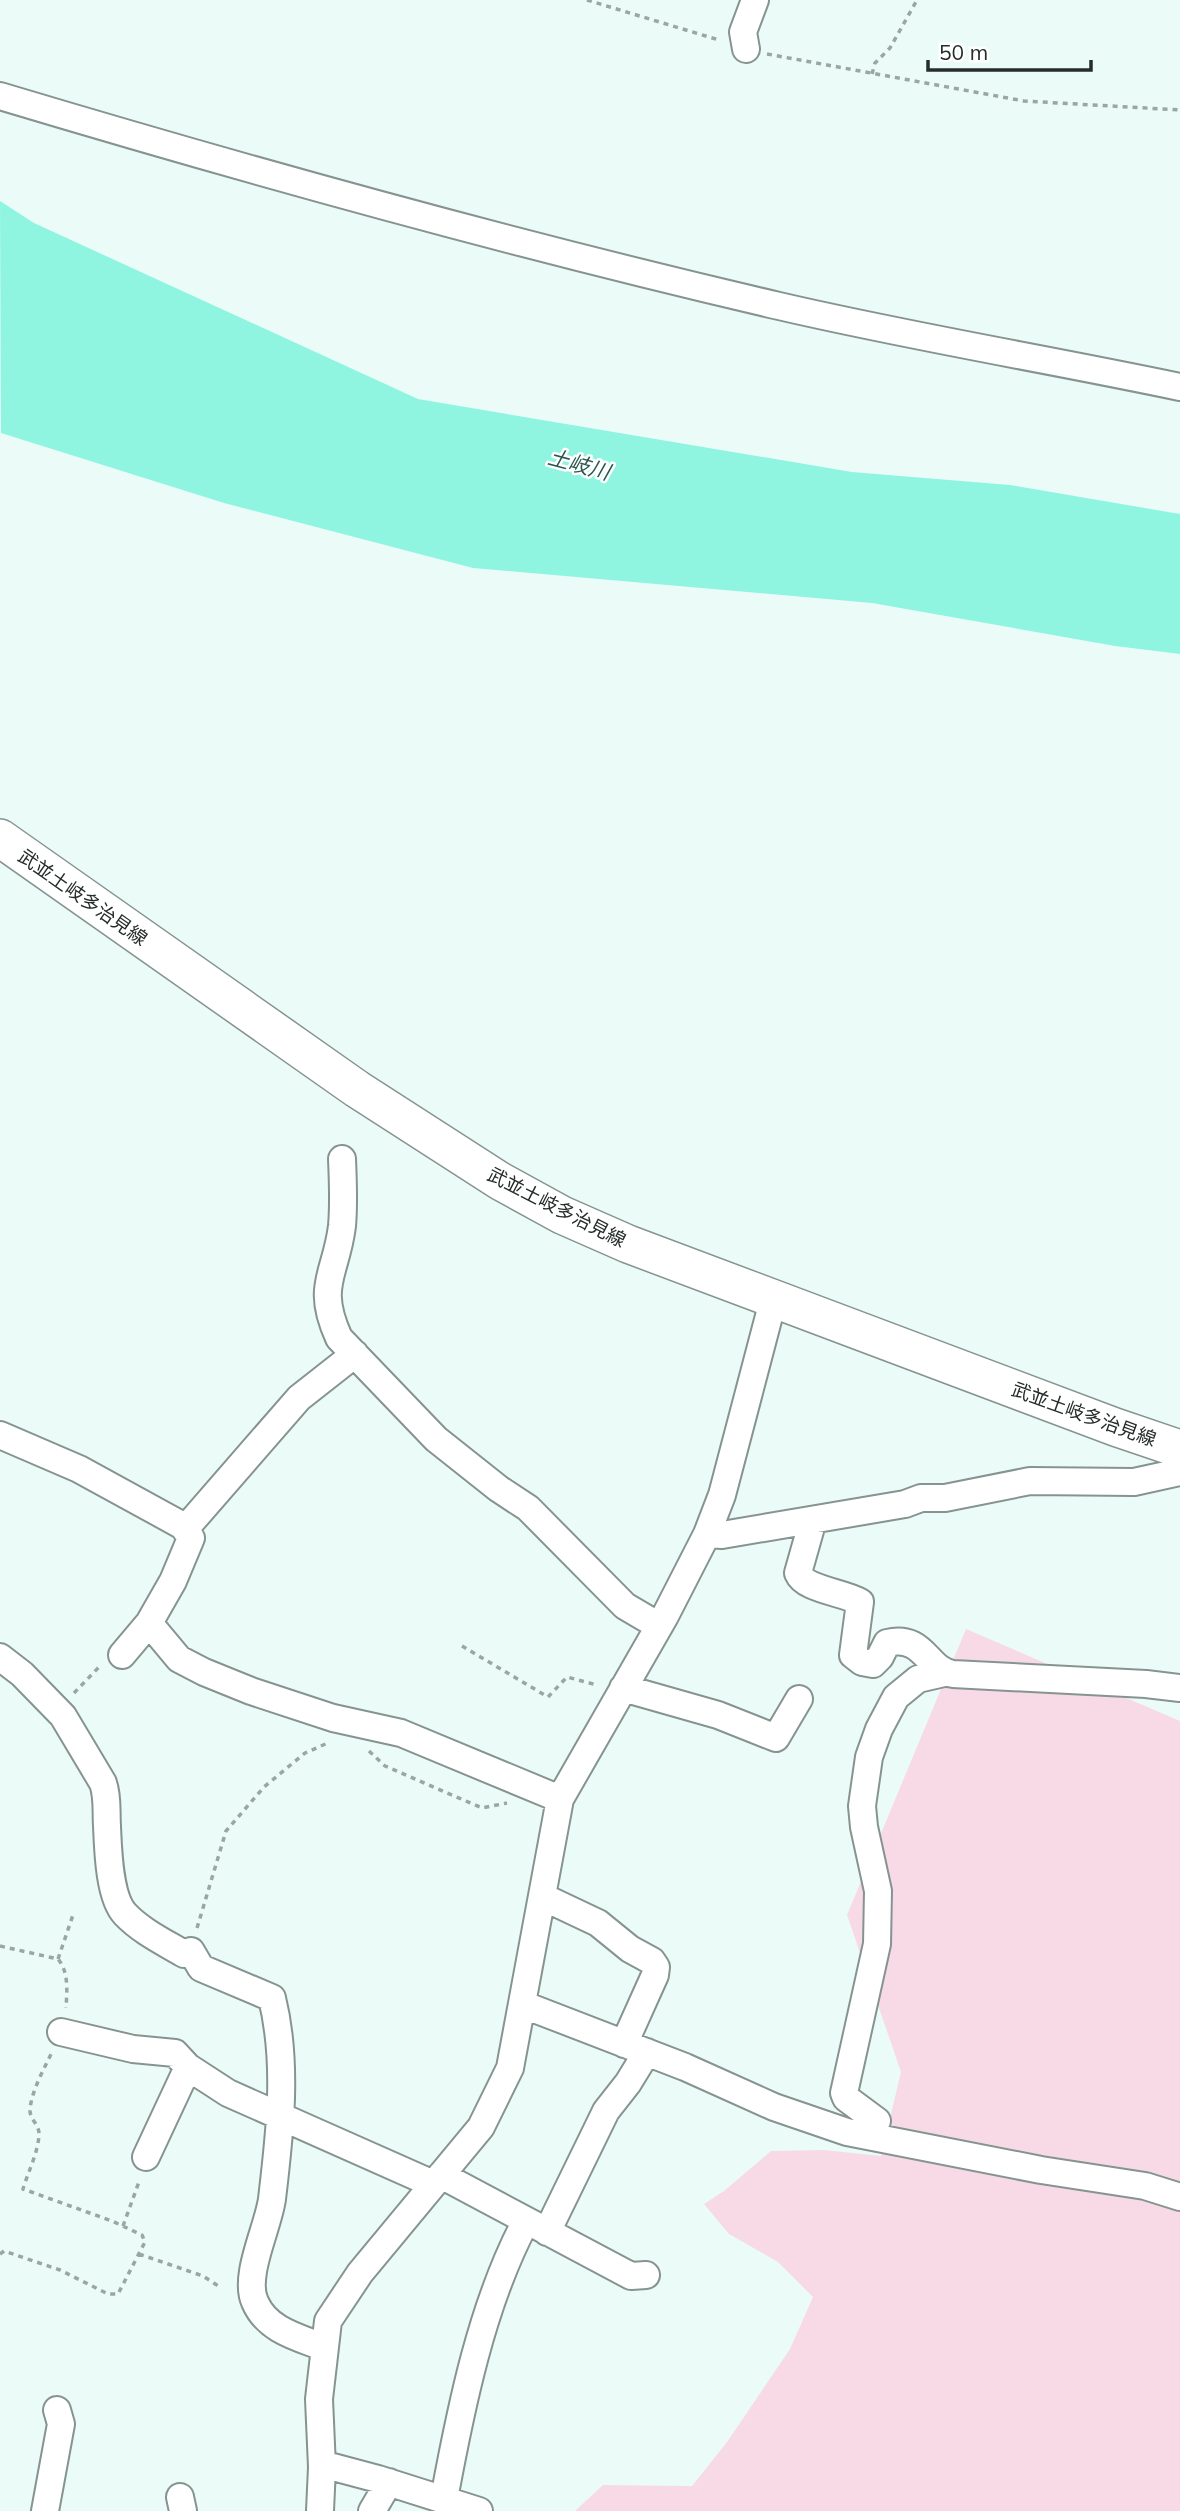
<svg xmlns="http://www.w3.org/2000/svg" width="1180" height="2511" font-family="Mulish,'Noto Sans JP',sans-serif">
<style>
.green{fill:#f7dae6}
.water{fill:#8ff5e1}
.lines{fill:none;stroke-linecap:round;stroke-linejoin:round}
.street-casing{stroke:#859490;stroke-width:30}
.secondary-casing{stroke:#859490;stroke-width:40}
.path{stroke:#99a6a3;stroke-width:3.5;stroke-dasharray:5 5;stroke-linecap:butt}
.street{stroke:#fff;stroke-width:26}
.secondary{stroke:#fff;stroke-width:37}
.labels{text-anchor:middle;stroke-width:5;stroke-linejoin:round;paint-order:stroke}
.street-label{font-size:19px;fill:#262c2b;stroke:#fff}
.water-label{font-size:21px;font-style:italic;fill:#2a574e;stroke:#fff}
</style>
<rect width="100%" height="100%" fill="#ebfcf8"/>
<path class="green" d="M966,1629l214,92v790h-605l28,-26 89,1 35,-44 63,-93 23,-52 -35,-35 -49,-28 -25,-30 20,-13 47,-40 53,-1 57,6 20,-84 -54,-157z"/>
<path class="water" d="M0,201l34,22 384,176 434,73 158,13 170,29v140l-65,-8 -243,-43 -399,-35 -249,-65 -223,-70z"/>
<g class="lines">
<g class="street-casing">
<path id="street" d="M746,49l-3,-17 12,-32
M0,96c257,77 517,149 779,210 133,31 268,53 401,81
M342,1159c1,22 2,45 0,67 -6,49 -27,59 -3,112l97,101 63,50 29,19 97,98 34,20
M0,1435l79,34 104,57 8,12 -18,43 -24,42 -27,32
M813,1520l-15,53c7,17 46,19 62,29l-7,53 9,7 11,2 7,-7 7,-14c38,-9 39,27 66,31l193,10 34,4
M183,1526l9,-5 107,-123 56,-44
M707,1534l15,1 183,-31 16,-6h24l85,-17 104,1 46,-10
M149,1623l30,36 25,13 47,19 82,27 68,15 159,66
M0,1657l22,17 41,42 40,67c5,14 3,28 4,43 1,23 2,71 18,88 16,17 39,28 59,40l7,-3 10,17 71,30c16,65 8,134 0,201 -4,29 -29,77 -17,103 12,28 42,35 68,45
M623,1688l95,27 58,23 23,-39
M543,1897l55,26 32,26 22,12 4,6 -1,8 -31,69
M524,2005l161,62 89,40 73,25 194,38 104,16 35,11
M61,2032l72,17 42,4 13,14 40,26 205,91
M877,2121l-31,-23 -2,-5 33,-149 1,-53 -14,-64 -2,-21 7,-49 10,-28 17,-32 22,-18 26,-6
M146,2157l42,-90
M441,2175l190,101 15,-1
M547,2232l59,-121 22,-28 19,-31
M322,2467h11l45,12 101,32
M180,2497l3,14
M444,2499c17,-92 38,-196 82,-278
M45,2511l16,-87 -4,-14
M320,2511l2,-44 -3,-68 9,-78 32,-48 121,-146 29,-59 50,-269 105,-183 42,-82 15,-39 52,-198
M372,2511l17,-29"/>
</g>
<g class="secondary-casing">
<path id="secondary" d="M0,838l357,251 143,92 62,34 66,29 487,183 65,22"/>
</g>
<path class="path" d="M587,0l132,40
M767,54l257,47 156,9
M872,74l3,-11 15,-15 27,-48
M462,1646l86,51 19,-20 30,8
M74,1693l26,-27
M369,1751l16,15 97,42 25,-5
M197,1928l29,-97 38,-44 41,-34 25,-11
M0,1946l58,13c11,13 9,32 8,49
M58,1959l16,-47
M123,2226l17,-47
M0,2254l4,-3 56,19 48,24h10l27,-52 -3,-7 -30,-14 -89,-32c5,-17 15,-36 16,-54 1,-10 -10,-16 -9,-26 2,-19 14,-40 22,-57
M139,2254l64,22 17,11"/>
<use href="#street" class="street"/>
<use href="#secondary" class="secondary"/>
</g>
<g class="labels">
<g class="street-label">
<text transform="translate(83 897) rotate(35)" y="7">武並土岐多治見線</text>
<text transform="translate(557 1207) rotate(27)" y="7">武並土岐多治見線</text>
<text transform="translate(1084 1414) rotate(20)" y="7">武並土岐多治見線</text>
</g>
<g class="water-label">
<text transform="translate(579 465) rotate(15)" y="7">土岐川</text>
</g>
</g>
<path d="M928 60v10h163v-10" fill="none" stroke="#262c2b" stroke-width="3.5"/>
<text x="939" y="60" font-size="21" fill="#262c2b" stroke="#ffffff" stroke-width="5" paint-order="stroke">50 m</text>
</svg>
